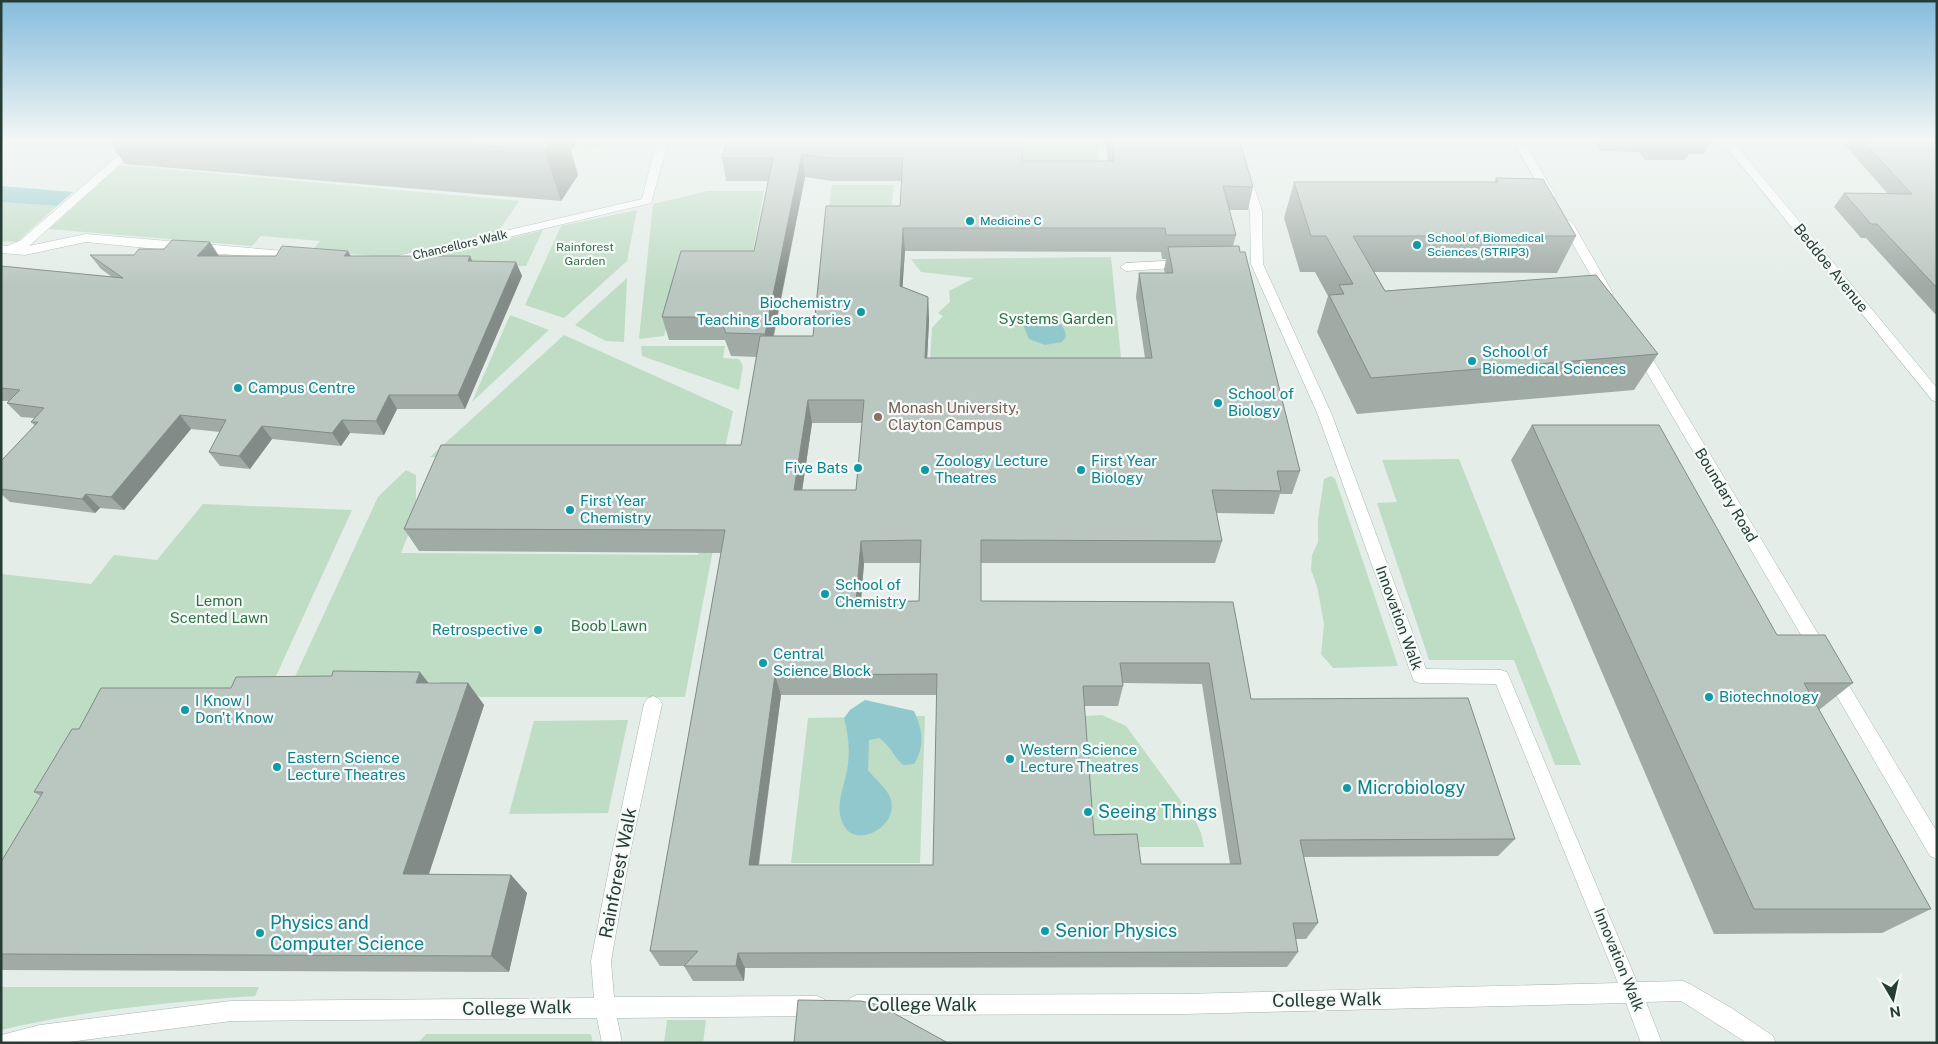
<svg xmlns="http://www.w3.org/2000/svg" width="1938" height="1044" font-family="'Public Sans',sans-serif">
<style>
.green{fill:#bfdcc5}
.water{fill:#91c8cd}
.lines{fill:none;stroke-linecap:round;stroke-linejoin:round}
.street-casing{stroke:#a7b5af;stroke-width:1}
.street{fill:#fff;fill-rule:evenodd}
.wall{fill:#a0aba6;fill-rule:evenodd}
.shaded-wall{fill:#828b87}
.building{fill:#bac7c1;stroke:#828b87;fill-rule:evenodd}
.culture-dot{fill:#0f9aa8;stroke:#f5f9f7;stroke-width:2}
.education-dot{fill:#8d6e63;stroke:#f5f9f7;stroke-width:2}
.labels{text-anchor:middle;stroke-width:4.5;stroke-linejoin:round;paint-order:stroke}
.far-culture-label{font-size:12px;fill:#0d838f;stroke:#f5f9f7;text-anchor:start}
.far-street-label{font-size:12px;fill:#253d35;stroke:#f5f9f7}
.far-park-label{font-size:12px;fill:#327146;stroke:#f5f9f7}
.street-label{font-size:15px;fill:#253d35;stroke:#f5f9f7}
.culture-label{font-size:15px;fill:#0d838f;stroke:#f5f9f7;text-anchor:start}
.park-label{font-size:15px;fill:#327146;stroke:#f5f9f7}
.education-label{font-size:15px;fill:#785e54;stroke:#f5f9f7;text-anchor:start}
.near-culture-label{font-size:18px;fill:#0d838f;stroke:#f5f9f7;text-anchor:start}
.near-street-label{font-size:18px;fill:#253d35;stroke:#f5f9f7}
</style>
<rect width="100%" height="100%" fill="#e4ede8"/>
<path class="green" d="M496,139h112l-6,9z
M1023,139h74l5,43 -77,1z
M120,165l399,36 -21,31 -108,25 -78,-6 8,-10 -59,-5 -9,10 -203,-17z
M832,185h62l-5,44h-63z
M708,191h56l-14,76 -69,7 -17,62 -25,3 14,-135z
M1,202l56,4 -40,36 -16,-1z
M637,210l-10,51 -63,57 -39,-13 36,-79z
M543,230l-17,36 -98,-3 -2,-4z
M1111,257l12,121h-194l3,-50 11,-12 -5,-3 12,-11 -1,-11 25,-13 -53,-6 -10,-13z
M627,278l-3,64 -18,-1 -31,-16z
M510,315l39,15 -77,72z
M564,335l169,76 -10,46h-293z
M641,346h84l-2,12 16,1 4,7 -4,24 -97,-34z
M1459,459l122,306h-26l-41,-105h-85l-52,-157 20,-1 -15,-42z
M406,470l10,5v40l-15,38 297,2 9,-41 13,-1 -35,184h-204l-43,-15 -145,-1 85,-184z
M1331,476l4,3 5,14 58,173 -65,2 -12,-14 3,-30 -7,-38 -6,-16 1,-15 6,-13v-23l6,-40z
M203,504l149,6 -76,166 -275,200v-302l90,10 23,-29 43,5z
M1102,715l24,11 69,94 6,13 3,14h-109l-10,-131z
M925,716l-5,147h-129l17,-145z
M628,720l-20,93 -99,1 25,-93z
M1,987h258l-4,9c-86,6 -170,14 -254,34z
M667,1020h39l-3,23h-39z
M426,1034h165l2,9h-175z"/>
<path class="water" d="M1,186l72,6 -16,14 -56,-4z
M1038,315c13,1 27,7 28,22l-4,5 -17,3 -16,-6 -5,-12 5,-9z
M865,700l49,11c9,20 11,35 0,53l-11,1c-11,-10 -10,-17 -24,-27l-10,2 -1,30c6,8 21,20 23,30 7,28 -35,47 -46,27 -13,-20 1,-42 3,-63 2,-17 0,-30 -4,-46l6,-8z"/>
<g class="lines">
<g class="street-casing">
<path id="street" d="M137,139h11l-119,107 -5,1 62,-13 210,18 6,4 -2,3 -113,-7 -101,-10 -61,13 -24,-2v-8l6,1 14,-6z
M659,139h10l-18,64 -258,62 -6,-4 6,-4 249,-58 14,-55z
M1229,139h10l23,72 1,53 69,151 94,254 75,1 6,2 130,310 46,-1 7,3 43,25 40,27 3,7h-29l-66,-42 -35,1 16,41h-21l-15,-40 -442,11 -327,1 -7,-3 -3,-7 3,-7 7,-3 327,-1 434,-11 -122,-299 -76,-1 -6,-2 -2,-5 -94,-261 -67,-151 -1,-53z
M1307,139h10l1,2 -5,3 -4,-1z
M1512,139h10l34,57 -2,2h-8z
M1720,139h11l206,249v14l-5,-2z
M1566,219l6,3 41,71 -2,3 -4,1 -6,-4 -41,-71z
M1185,260l4,1 2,3 -2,3 -63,4 -6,-4 6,-4z
M1640,345l5,1 181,301 2,5 -2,5 -6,2 -6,-2 -181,-308 2,-3z
M1833,667l6,2 98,163v27l-7,-3 -103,-177 -2,-5 2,-5z
M653,696l6,3 3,5 -32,149 -19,108 3,36 203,-1 7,3 3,7 -3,7 -7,3 -200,2 5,25h-20l-5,-25 -366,3 -170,22h-60v-8l39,-10 191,-24 363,-3 -3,-37 21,-108 32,-149 3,-5z"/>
</g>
<use href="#street" class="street"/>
</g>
<path class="wall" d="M107,139h471l-7,12 7,24 -17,26 -436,-37z
M727,139l296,22h85l-3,-22h134l14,48 -5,23h-19l7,25 -3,11 67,225 -8,23h-12l-6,20 -58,-1 6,28 -7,22h-234v38l252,1 18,97 264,140 -17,17 -194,1 14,66 -12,16h-11l3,13 -11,15 -542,1 -1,13h-51l-9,-15h-24l-10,-15 71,-398 -302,-2 -15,-22 337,-84 16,-88 -26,-1 -6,-16h-56l-7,-23 92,-66 14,-70h-42l-4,-23zM805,177l27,4h70l-2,25 -87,130h-39zM905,251l256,1 1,7h4l-2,11 1,3h-26l-3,24 9,61h-218l2,-37 -1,-24 -26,-10zM812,423h50l-6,67h-54zM864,563h56l-1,38h-58zM1122,683l80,1 28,180h-89l-47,-29 -10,-129h34l5,-20zM781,695h156l-4,170h-174z
M1592,139h121l-9,15h-15l-4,6h-40l-6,-8 -39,-1z
M1847,139h90v177l-71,-78h-5l-27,-31 10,-14 44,1 -44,-50z
M1496,178l80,58 -19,37 -183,-1 11,19 273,63 -24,36 -277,24 -40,-82 11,-36 -13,-24h-15l-16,-54 10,-36h200z
M348,251l3,5h119l2,5 44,1 6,14 -57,133h-68l-13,26 -34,-2 -9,13 -69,-7 -22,30 -30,-3 -11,-14 11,-20 -29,-3 -67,81 -24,-2 -5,5 -85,-11 -9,-8v-33l34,-35 -4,-4 3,-4 -13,-1 -14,-14 2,-2h-8v-135l111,11 -11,-8 -11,-14 186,1z
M1532,425l245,210 76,48 -34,27 112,199 -49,24 -168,1 -203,-474z
M428,683h40l16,22 -55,169 82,1 16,18 -18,79 -508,-2v-108l40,-66 -7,-4 45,-63 152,-41z"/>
<path class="shaded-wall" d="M546,139h32l-7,12 7,24 -17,26 -17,-51z
M802,154l3,23 -36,180 -4,-23z
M903,228l2,23 -4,59 -1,-24z
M210,242l9,14h-22z
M348,251l7,14 -11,-9z
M470,256l6,14 -8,-9z
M516,262l6,14 -57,133 -7,-14z
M928,297l1,24 -3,60 -1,-23z
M389,395l8,14 -13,26 -8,-14z
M808,400l4,23 -13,89 -5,-22z
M180,415l11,14 -67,81 -13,-13z
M342,420l8,13 -9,13 -9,-13z
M262,426l10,13 -22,30 -11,-13z
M86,494l14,14 -5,5 -13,-14z
M861,541l3,22 -5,60 -3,-21z
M420,672l18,23 -22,-12z
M775,675l6,20 -25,187 -7,-17z
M468,683l16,22 -61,187 -20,-18z
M511,875l16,18 -18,79 -18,-16z
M738,953l7,15 -1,13 -8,-15z"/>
<path class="building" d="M401,139h151l-8,11z
M727,139h295l1,22h91l-3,-22h128l14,48 -30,-1 13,49h-70l-1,-7h-262l-3,58 28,11 -3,61h227l-13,-85h34l-5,-26 71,-1 1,6h5l55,219h-23l4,20 -69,-1 10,51 -241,-1v61l252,1 18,97 217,-1 47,141 -215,1 18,83h-25l5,29 -560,1 -2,13h-52l14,-15h-48l75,-421 -321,-1 37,-84h300l19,-109h53l13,-130h74l3,-48h-74l-27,-4 -37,180 -39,-1 -7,-16h-57l19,-66h73l19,-93h-51zM808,400h56l-8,90h-62zM921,540l-2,61 -63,1 5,-61zM1120,663h89l32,201h-100l-4,-30 -43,1 -11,-149h40zM937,674l-4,191h-184l26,-190z
M1861,139h76v149l-60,-64h-6l-27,-31 68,1z
M1496,178l47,1 33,57h-223l32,55 211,-16 62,79 -287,24 -42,-83 15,-1 -5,-9 14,-1 -27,-48h-15l-17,-54h204z
M172,240l38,2 -13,14h79l6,-10 66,5 -4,5h126l-2,5 48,1 -58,133h-69l-13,26 -34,-1 -10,13 -70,-7 -23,30 -30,-4 17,-32 -46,-5 -69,82 -25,-3 -4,5 -81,-10v-28l37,-39h-7l13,-14 -37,-5 13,-13 -19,-2v-122l122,12 -33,-23h44l5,-6h25z
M1532,425h127l118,210h48l28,48h-49l127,226h-177z
M333,671l87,1 -4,11h52l-65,191 108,1 -20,81 -490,-2v-92l42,-70h-9l38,-63h7l22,-41h130l5,-11 96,-1z
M798,1000l63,1 18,4 69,38h-154z"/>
<linearGradient id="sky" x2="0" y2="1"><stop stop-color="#85bcdd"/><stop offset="0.49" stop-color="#f3f7f5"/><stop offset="1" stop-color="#f3f7f5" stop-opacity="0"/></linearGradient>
<rect width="1938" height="285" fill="url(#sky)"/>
<g class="culture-dot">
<circle cx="970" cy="221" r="5"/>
<circle cx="1417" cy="245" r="5"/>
<circle cx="861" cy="312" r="5"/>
<circle cx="1472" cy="361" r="5"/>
<circle cx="238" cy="388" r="5"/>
<circle cx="1218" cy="403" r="5"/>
<circle cx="858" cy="468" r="5"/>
<circle cx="925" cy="470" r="5"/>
<circle cx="1081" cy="470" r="5"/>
<circle cx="570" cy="510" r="5"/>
<circle cx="825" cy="594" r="5"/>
<circle cx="538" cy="630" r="5"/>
<circle cx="763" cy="663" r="5"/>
<circle cx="1709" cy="697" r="5"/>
<circle cx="185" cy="710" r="5"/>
<circle cx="1010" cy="759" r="5"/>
<circle cx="277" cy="767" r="5"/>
<circle cx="1347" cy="788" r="5"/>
<circle cx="1088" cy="812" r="5"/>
<circle cx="1045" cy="931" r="5"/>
<circle cx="260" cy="933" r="5"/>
</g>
<circle class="education-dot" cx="878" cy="417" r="5"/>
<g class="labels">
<g class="far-culture-label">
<text x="980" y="225">Medicine C</text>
<text x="1427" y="242">School of Biomedical<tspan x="1427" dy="14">Sciences (STRIP3)</tspan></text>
</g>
<g class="far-street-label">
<text transform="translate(460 245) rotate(-13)" y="4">Chancellors Walk</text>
</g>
<g class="far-park-label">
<text x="585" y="251">Rainforest<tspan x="585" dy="14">Garden</tspan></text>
</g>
<g class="street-label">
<text transform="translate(1831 268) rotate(51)" y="5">Beddoe Avenue</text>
<text transform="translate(1726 495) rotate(59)" y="5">Boundary Road</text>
<text transform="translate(1399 618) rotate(70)" y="5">Innovation Walk</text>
<text transform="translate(1619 960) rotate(68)" y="5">Innovation Walk</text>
</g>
<g class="culture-label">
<text x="851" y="308" text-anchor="end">Biochemistry<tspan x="851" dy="17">Teaching Laboratories</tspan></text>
<text x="1482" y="357">School of<tspan x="1482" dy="17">Biomedical Sciences</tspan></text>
<text x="248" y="393">Campus Centre</text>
<text x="1228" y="399">School of<tspan x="1228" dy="17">Biology</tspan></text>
<text x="935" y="466">Zoology Lecture<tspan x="935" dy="17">Theatres</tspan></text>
<text x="1091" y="466">First Year<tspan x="1091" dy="17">Biology</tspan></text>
<text x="848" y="473" text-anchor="end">Five Bats</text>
<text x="580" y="506">First Year<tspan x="580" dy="17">Chemistry</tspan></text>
<text x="835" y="590">School of<tspan x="835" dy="17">Chemistry</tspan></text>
<text x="528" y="635" text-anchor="end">Retrospective</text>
<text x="773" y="659">Central<tspan x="773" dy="17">Science Block</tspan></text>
<text x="1719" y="702">Biotechnology</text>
<text x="195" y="706">I Know I<tspan x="195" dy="17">Don't Know</tspan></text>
<text x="1020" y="755">Western Science<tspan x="1020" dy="17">Lecture Theatres</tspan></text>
<text x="287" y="763">Eastern Science<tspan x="287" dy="17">Lecture Theatres</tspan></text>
</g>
<g class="park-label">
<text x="1056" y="324">Systems Garden</text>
<text x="219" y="606">Lemon<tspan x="219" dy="17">Scented Lawn</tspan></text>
<text x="609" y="631">Boob Lawn</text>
</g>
<g class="education-label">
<text x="888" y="413">Monash University,<tspan x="888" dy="17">Clayton Campus</tspan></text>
</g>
<g class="near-culture-label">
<text x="1357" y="794">Microbiology</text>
<text x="1098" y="818">Seeing Things</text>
<text x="270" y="929">Physics and<tspan x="270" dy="21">Computer Science</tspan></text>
<text x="1055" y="937">Senior Physics</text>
</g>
<g class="near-street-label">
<text transform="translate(618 873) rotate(-79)" y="6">Rainforest Walk</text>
<text transform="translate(1327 1000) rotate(-1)" y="6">College Walk</text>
<text x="922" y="1011">College Walk</text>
<text transform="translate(517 1008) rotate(-1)" y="6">College Walk</text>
</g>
</g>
<rect width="1938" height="1044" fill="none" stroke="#253d35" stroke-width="5"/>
<g transform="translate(1893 999) rotate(171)" stroke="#f5f9f7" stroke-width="4" paint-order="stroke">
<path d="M0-4L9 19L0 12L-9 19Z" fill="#253d35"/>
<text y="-8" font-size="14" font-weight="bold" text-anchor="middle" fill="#253d35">N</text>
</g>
</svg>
